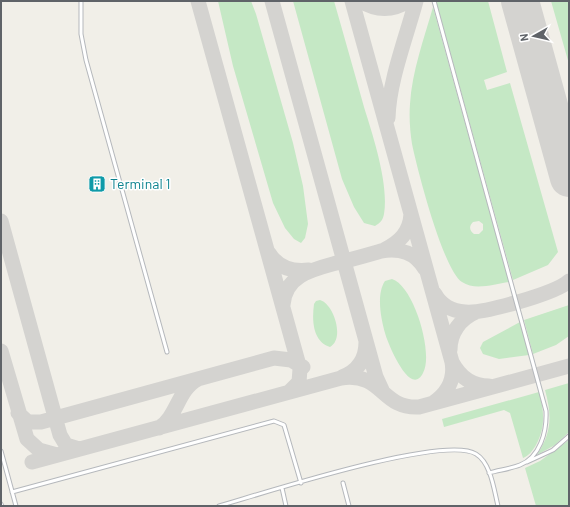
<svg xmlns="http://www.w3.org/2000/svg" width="570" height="507" font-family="Barlow,sans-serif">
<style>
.green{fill:#c5e8c5;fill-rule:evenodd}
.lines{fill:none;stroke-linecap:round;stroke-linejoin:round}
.taxiway{stroke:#d4d3d0;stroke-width:15}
.runway{stroke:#d4d3d0;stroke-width:38}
.service-casing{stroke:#b5b8bc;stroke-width:5}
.service{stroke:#fff;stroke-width:3}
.labels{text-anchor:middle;stroke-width:3;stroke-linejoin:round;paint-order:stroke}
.culture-label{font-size:14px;fill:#0d838f;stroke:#fff;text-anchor:start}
</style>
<rect width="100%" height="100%" fill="#f1efe8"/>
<path class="green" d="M218,1h33l5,13 37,129 10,43 5,38 -3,14 -4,5 -7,-4 -9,-11 -12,-25 -40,-137z
M293,1h41c10,35 20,70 30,106 9,29 25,77 20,107 -1,6 -4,9 -9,12l-11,-3 -10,-16 -12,-28z
M436,1h52l19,71 -23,8 3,10 23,-7 48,169 -10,13 -35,15z
M551,1h18v63z
M433,7l76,275c-15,2 -34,9 -47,0 -19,-12 -45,-114 -50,-138 -2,-13 -3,-26 -2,-40 2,-33 14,-65 23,-97zM479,221l4,3v6l-4,4h-5c-5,-4 -5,-8 -1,-12z
M392,279c22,7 42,75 31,94 -13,26 -36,-32 -38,-40 -4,-14 -9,-39 0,-52z
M320,300c14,4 25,39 10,47 -18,-6 -18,-28 -16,-43l2,-3z
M569,305v31l-13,9 -23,9 -9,-34z
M520,322l9,33 -30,4 -16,-5 -3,-6 3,-6z
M569,383v49l-14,13 -18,10c15,-23 15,-39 8,-65z
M539,392c5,18 7,35 -3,53 -3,5 -7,11 -13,13l-13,-45 -6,-3 -60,17 -2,-8z
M569,440v66h-33l-11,-38 15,-7z"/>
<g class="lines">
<path class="taxiway" d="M198,1l102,368 -1,13 -10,10
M272,1l104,376 6,13
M352,1l100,361c3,17 -4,31 -19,41
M361,1c15,10 32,10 47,0
M388,118c1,-37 18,-80 28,-117
M1,221l59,214 6,10 13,4
M384,250c16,-8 26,-18 27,-36
M269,253c9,15 24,19 40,17
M435,294c6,11 17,17 30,18 18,2 91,-19 104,-31
M283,305c2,-31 32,-36 57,-43 14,-3 27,-7 41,-11 19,-3 34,1 44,18
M450,350c0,-17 10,-31 26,-38
M1,351l26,88 12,11 18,5
M452,362c8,15 20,24 37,24
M342,377c16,-6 24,-18 24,-35
M18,413l10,9h13l233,-64 17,2 12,7
M159,428c18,-11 19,-39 39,-49
M32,462l309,-84c43,-6 39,31 78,29l150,-41"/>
<path class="runway" d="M520,1l49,177"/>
<g class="service-casing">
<path id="service" d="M81,1v33l5,26 81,292
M434,1l112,410c1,21 -6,46 -26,54 -10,4 -21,5 -31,8
M1,451l15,55
M527,462l26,-12 16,-14
M343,483l6,23
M282,488l4,18
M12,492l262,-71 10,4 17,58
M1,504l1,2
M219,506c42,-12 225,-72 257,-52 15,9 18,36 22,52"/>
</g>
<use href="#service" class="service"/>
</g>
<defs>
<g id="building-square" transform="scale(0.9)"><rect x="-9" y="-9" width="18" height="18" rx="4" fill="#0f9aa8" stroke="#fff"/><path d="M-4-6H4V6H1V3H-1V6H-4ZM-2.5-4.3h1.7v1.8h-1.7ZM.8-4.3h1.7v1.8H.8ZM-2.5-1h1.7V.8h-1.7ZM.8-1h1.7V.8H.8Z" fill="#fff"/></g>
</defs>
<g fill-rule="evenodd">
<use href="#building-square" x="97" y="184"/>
</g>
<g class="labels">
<g class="culture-label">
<text x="110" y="189">Terminal 1</text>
</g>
</g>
<rect width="570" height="507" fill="none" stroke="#5f6368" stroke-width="4"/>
<g transform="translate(534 36) rotate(262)" stroke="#ffffff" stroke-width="3" paint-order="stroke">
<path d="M0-3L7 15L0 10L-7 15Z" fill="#5f6368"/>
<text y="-6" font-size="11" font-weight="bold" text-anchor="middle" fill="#5f6368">N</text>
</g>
</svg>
